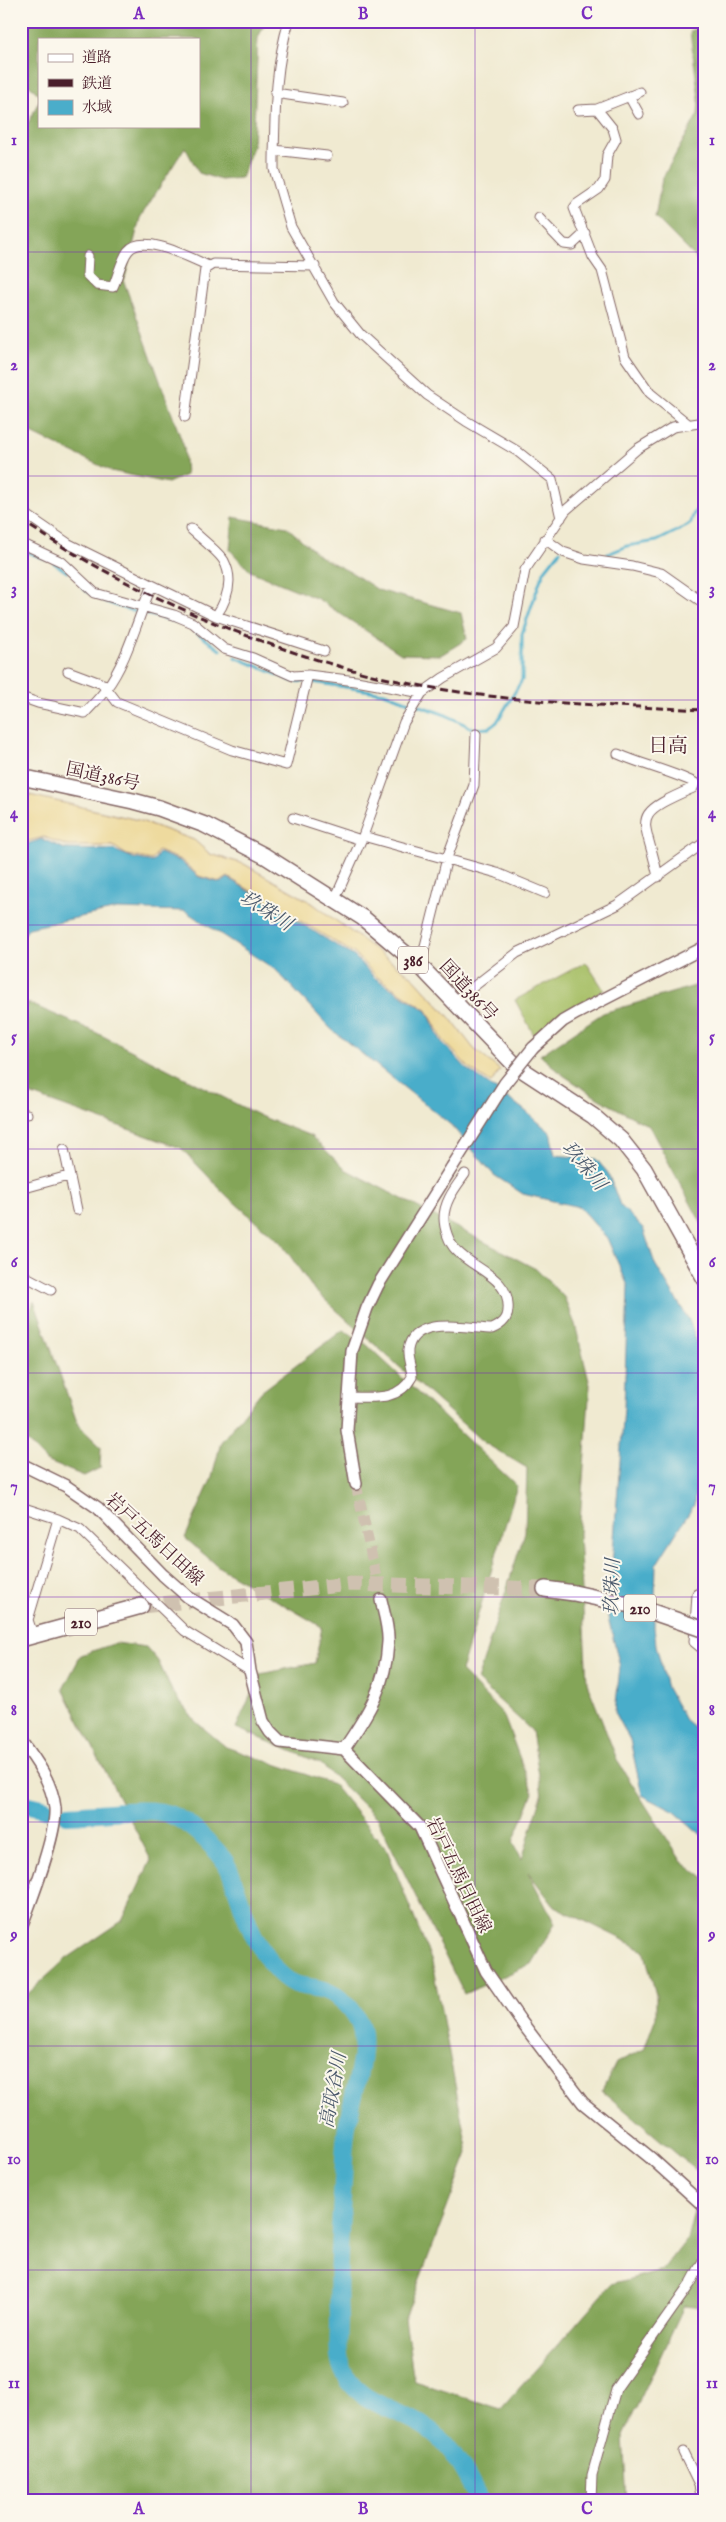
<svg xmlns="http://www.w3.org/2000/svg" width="726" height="2522" font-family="'IM FELL English','Noto Serif JP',serif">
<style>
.green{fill:#a5be63;stroke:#786e47}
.forest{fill:#84a559;stroke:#676242}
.sand{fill:#eeda9e;stroke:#9c7c64}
.water{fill:#4aadca;stroke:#4a667a}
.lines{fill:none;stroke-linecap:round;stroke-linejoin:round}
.stream{stroke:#4aadca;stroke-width:3}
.river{stroke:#4aadca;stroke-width:18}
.secondary-tunnel{stroke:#cfc1b0;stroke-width:11;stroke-dasharray:11 5.5;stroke-linecap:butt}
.highway-tunnel{stroke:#cfc1b0;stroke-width:15;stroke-dasharray:15 8;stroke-linecap:butt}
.street-casing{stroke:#846665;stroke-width:11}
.secondary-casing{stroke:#846665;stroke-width:14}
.highway-casing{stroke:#846665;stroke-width:18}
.street{stroke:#fff;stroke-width:9}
.secondary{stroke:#fff;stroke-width:11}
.highway{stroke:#fff;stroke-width:15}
.rail{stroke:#4a1f2b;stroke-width:3;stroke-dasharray:8 4;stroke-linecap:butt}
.secondary-bridge-casing{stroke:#846665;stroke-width:14;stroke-linecap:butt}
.highway-bridge-casing{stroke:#846665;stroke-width:18;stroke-linecap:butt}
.secondary-bridge{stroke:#fff;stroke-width:11}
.highway-bridge{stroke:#fff;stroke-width:15}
.grid{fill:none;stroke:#7b2cbf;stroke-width:1;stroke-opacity:0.55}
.labels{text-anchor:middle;stroke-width:4;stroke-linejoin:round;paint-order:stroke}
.shield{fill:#fbf7ec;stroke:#7f6065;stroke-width:1}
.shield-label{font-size:16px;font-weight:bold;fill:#4a1f2b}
.street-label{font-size:18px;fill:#4a1f2b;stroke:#fbf7ec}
.water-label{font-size:19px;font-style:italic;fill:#4a586b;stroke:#fbf7ec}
.quarter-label{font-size:20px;fill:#4a1f2b;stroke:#fbf7ec}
.neatline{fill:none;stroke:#7b2cbf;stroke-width:2}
.grid-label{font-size:16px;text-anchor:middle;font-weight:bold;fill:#7b2cbf}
</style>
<rect width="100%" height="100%" fill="#fbf7ec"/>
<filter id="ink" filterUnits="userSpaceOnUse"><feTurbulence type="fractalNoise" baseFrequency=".02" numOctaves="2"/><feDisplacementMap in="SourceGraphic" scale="10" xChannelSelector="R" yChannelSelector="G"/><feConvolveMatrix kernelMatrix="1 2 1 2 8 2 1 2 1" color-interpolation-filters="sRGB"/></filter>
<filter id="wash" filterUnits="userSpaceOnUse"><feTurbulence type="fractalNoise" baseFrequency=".0096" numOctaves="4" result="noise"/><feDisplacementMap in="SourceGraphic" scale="20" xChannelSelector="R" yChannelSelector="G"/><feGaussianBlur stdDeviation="1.12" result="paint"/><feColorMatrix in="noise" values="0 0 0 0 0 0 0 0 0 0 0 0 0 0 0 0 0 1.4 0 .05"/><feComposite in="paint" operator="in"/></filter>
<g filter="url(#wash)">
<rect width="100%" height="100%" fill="#f0ead1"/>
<path class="green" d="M586,962l18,28 -38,22 -32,23 -19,-35z"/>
<path class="forest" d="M21,21h245l-8,17 -5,109 -12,31 -20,2 -22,-7 -14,-26 -45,71 -16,64 60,165 2,28 -18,8 -57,-12 -90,-43v-291l18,-36v25h160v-87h-160v56l-18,-19z
M705,22v253l-11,-19 -39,-39 7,-38 36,-65 1,-15 -9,-67z
M233,517l54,10 34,30 33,17 24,16 83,23 6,26 -26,16 -40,-1 -83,-55 -68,-28 -20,-21z
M705,983v247l-56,-104 -50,-27 -36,-24 -23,-20 63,-42z
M21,1000l70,30 169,86 51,20 34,33 191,100 28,28 11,27 15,61 -11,149 8,149 31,79 64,100 23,17v429l-21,-2 -61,130 4,65h-606v-501l45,-41 56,-38 29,-61 -88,-171 18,-34 35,-12 30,4 12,14 15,32 22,28 31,26 107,37 54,66 45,112 36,191 -63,165 9,63 87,28 110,-125 52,-14 24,-31 16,-63 -101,-85 14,-28 28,-14 12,-32v-22l-12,-45 -90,-44 -26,-34 27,52 -24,40 -67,30 -87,-176 -57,-55 -84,-35 24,-54 55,-11 7,-36 -103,-60 -34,-29 26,-58 10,-38 40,-50 82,-62 23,14 151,142 -56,185 42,43 30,79 -20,49 9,17 20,-64 -10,-64 -55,-51 48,-148 2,-64 -44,-26 -169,-152 -33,-47 -54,-47 -46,-48 -160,-57z
M34,1301l44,124 23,22 -1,21 -16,8 -38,-15 -18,-19h-7v-104z"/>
<path class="sand" d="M21,793l117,27 56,20 16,14 34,10 68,39 102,75 36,40 24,31 26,21 -9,13 -21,-14 -27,-29 -16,-30 -50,-33 -22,-23 -127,-77 -8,5 -21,-6 -18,-16 -23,-9 -6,9 -25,-5 -14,-9h-46l-23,-9 -23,6z"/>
<path class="water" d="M42,839l23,10 49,1 19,8 20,4 6,-9 21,8 19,16 22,6 7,-5 127,79 20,21 52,33 14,30 27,29 55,39 27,23 5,23 41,4 12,14 12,32 23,23 12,36 34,56 16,44v42l-11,99 -38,60 -2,62 2,18 11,43 18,32 20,16v102l-30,-26 -33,-17 -12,-55 -15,-28 5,-45 -12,-50 16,-209 4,-122 -21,-48 -28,-31 -56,-13 -29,-19 -43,-50 -120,-96 -55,-59 -91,-59 -68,-2 -88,19 -8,11v-93z"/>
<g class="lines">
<path class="stream" d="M21,550l25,9
M608,554l19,-8 30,-5 30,-15 4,-3c2,-9 3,-15 14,-15
M54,563l13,9
M82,587c22,21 70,28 99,36l10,5 29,22
M235,657l58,24 20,1 71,11 62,22 28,14 15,-1 8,-6 25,-42v-46l18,-53 5,-11 15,-19"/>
<path class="river" d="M21,1803l25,6
M67,1815c26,0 83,-10 104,0 13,5 24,15 34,24 9,9 19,18 24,30 10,23 15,48 27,71 9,15 20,35 37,43 6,3 16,4 23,5 19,4 34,16 43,34 12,25 -10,83 -13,111 -2,16 -2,32 -3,48 -3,46 -6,91 -4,138 0,13 -2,30 1,43 12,44 60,45 91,69 22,16 37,46 49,70"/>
</g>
</g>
<g filter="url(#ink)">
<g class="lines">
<path class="secondary-tunnel" d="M356,1484l25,116"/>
<path class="highway-tunnel" d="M141,1606l209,-22 195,5"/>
<g class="street-casing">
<path id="street" d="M289,21c-14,45 -14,91 -15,138v10l17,58 43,75 26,32 67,61 39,26 51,30 35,28 9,39
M275,93l68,10
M629,96l10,18
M597,109l16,20 3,10 -9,16 -2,25 -6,9 -22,15 -3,4 19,49 9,13 23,87 25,36 37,30
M578,110l19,-1 43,-17
M274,150l53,6
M539,218l25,26 8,1 13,-12
M88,256l-1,19 10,10 16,2c5,-11 8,-27 15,-36 15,-19 64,8 81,15
M185,417l20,-148 8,-5 102,2
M21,511l48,33 83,41c-14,32 -25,77 -46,104 -6,9 -14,16 -21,24l-47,-10 -17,-6
M191,529c8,8 28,23 33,32 10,19 3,39 -8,55
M545,539l18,13 21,7 48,7 29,7 44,31
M21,543l41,19 33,31 79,22 19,8 31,26 29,9 40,18 15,-1 48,6 66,12
M152,585l64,31 108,35
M68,671l40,15
M107,689l10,13 115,48 54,15 22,-90
M618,754c25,11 52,17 77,29l-2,5c-67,29 -47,28 -35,89
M293,818l68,22
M363,836l134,37 48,20
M335,899l28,-63 41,-114 18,-29 21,-15 53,-30 18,-21 11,-57 41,-60 71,-61 36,-22 32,-5
M420,966l27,-108 27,-73 2,-51
M455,1001l62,-48 100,-48 88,-63
M21,1114h6
M64,1149l13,61
M21,1189l47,-13
M21,1274l30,16
M348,1397c25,0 50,5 64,-20 0,-8 -5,-19 -4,-27 5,-35 58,-22 84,-21 9,-4 16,-9 16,-19 3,-33 -34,-40 -52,-60 -7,-7 -12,-22 -12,-32 0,-17 12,-31 21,-44
M21,1507l37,12 22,10 105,102 65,40
M705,1591l-8,3 -3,48 11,9
M33,1635l-5,-15 30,-101
M683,2452l16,33 3,16
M591,2501l1,-26 24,-86 75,-106 14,-26"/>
</g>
<g class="secondary-casing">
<path id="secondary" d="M533,1048l30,-27 14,-8 128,-66
M21,1464l45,22 32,22 65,67 25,22 45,28 13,17 4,29 13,50 7,11 10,10 64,7 76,78 66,144 34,49 63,83 69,56 53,48
M356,1484l-9,-54 5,-79 15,-43 11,-23 74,-118
M21,1740c15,20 31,42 34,68 2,26 -24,93 -34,119
M344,1749c24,-35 42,-63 44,-107 1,-13 -4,-29 -7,-42"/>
</g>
<g class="highway-casing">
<path id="highway" d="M21,777l112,24 26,7 46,17 60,31 98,62 57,48 95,99 78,51 28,24 23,29 61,110
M545,1589l29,4
M21,1639l120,-33"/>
</g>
<use href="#street" class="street"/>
<use href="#secondary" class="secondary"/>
<use href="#highway" class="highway"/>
<path class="rail" d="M21,520c120,82 288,150 432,171 83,13 168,15 252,19"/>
<g class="secondary-bridge-casing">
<path id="secondary-bridge" d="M452,1167l53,-84 28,-35"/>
</g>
<g class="highway-bridge-casing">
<path id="highway-bridge" d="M574,1593l61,13 70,24"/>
</g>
<use href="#secondary-bridge" class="secondary-bridge"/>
<use href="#highway-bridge" class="highway-bridge"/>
</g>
</g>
<path class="grid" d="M251,21v2480M475,21v2480M21,252h684M21,476h684M21,700h684M21,925h684M21,1149h684M21,1373h684M21,1597h684M21,1822h684M21,2046h684M21,2270h684"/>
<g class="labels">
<g class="shield">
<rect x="398" y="946.5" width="30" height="27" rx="4"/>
<rect x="624" y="1594.5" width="32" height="27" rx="4"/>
<rect x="65" y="1608.5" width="32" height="27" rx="4"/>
</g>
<g class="shield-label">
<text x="413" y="966">386</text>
<text x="640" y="1614">210</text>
<text x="81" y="1628">210</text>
</g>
<g class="street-label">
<text transform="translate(103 776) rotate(12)" y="6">国道386号</text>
<text transform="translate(469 990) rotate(47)" y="6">国道386号</text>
<text transform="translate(155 1539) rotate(43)" y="6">岩戸五馬日田線</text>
<text transform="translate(459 1875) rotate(64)" y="6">岩戸五馬日田線</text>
</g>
<g class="water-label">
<text transform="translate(267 910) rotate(32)" y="7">玖珠川</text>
<text transform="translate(585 1165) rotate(50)" y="7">玖珠川</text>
<text transform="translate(611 1587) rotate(-88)" y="7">玖珠川</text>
<text transform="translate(332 2090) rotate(-80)" y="7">高取谷川</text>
</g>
<g class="quarter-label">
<text x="668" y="752">日高</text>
</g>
</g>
<rect width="726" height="2522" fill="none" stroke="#fbf7ec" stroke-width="55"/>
<rect x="38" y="38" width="162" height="90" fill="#fbf7ec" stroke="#b4a19f"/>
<rect x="48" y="54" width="25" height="8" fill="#ffffff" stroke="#b4a19f"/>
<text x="82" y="62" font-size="15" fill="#4a1f2b">道路</text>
<rect x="48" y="79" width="25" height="8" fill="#4a1f2b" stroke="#b4a19f"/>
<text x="82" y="88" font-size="15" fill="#4a1f2b">鉄道</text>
<rect x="48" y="100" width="25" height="15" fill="#4aadca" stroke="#b4a19f"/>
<text x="82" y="112" font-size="15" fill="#4a1f2b">水域</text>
<rect x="28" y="28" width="670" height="2466" class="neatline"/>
<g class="grid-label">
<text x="139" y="19">A</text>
<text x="363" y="19">B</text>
<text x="587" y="19">C</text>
<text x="14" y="145">1</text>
<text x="712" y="145">1</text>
<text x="14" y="370">2</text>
<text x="712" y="370">2</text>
<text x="14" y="594">3</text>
<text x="712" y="594">3</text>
<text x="14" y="818">4</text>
<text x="712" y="818">4</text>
<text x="14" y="1042">5</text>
<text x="712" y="1042">5</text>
<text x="14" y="1267">6</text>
<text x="712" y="1267">6</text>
<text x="14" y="1491">7</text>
<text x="712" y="1491">7</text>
<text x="14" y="1715">8</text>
<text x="712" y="1715">8</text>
<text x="14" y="1940">9</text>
<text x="712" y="1940">9</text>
<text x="14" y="2164">10</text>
<text x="712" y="2164">10</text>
<text x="14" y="2388">11</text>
<text x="712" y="2388">11</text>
<text x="139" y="2514">A</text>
<text x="363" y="2514">B</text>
<text x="587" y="2514">C</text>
</g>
</svg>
